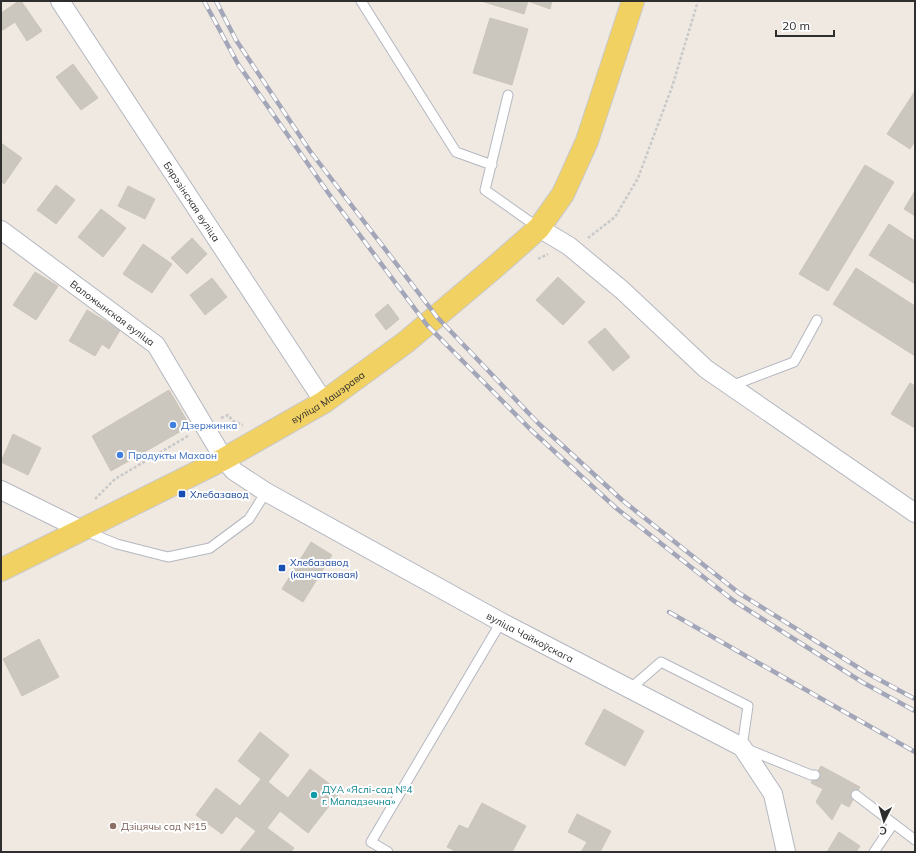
<svg xmlns="http://www.w3.org/2000/svg" width="916" height="853" font-family="Mulish,sans-serif">
<style>
.building{fill:#cbc7bf;stroke:#cbc5ba}
.lines{fill:none;stroke-linecap:round;stroke-linejoin:round}
.service-casing{stroke:#b4b7c1;stroke-width:11}
.minor-casing{stroke:#b4b7c1;stroke-width:20}
.primary-casing{stroke:#c9c9c9;stroke-width:24}
.path{stroke:#c9c9c9;stroke-width:2.5;stroke-dasharray:3 2;stroke-linecap:butt}
.service{stroke:#fff;stroke-width:9}
.minor{stroke:#fff;stroke-width:18}
.primary{stroke:#f2d163;stroke-width:22}
.rail-casing{stroke:#a3a6b8;stroke-width:4.5}
.rail{stroke:#fff;stroke-width:3;stroke-dasharray:9;stroke-linecap:butt}
.shop-dot{fill:#3f7fe0;stroke:#fff;stroke-width:1.5}
.transit-dot{fill:#1a4fb4;stroke:#fff;stroke-width:1.5}
.culture-dot{fill:#0f9aa8;stroke:#fff;stroke-width:1.5}
.education-dot{fill:#8d6e63;stroke:#fff;stroke-width:1.5}
.labels{text-anchor:middle;stroke-width:4;stroke-linejoin:round;paint-order:stroke}
.street-label{font-size:10px;fill:#2e2e2e;stroke:#fff}
.shop-label{font-size:10px;fill:#366cbe;stroke:#fff;text-anchor:start}
.transit-label{font-size:10px;fill:#164399;stroke:#fff;text-anchor:start}
.culture-label{font-size:10px;fill:#0d838f;stroke:#fff;text-anchor:start}
.education-label{font-size:10px;fill:#785e54;stroke:#fff;text-anchor:start}
</style>
<rect width="100%" height="100%" fill="#efe9e1"/>
<path class="building" d="M19,1h2l21,30 -15,10 -12,-19 -12,8 -2,-3v-14z
M481,1h47l-4,13z
M528,1h24l-2,8z
M490,18l38,11 -16,56 -39,-12z
M73,64l25,34 -17,12 -25,-33z
M915,91v50l-5,8 -23,-15z
M1,143l21,15 -18,26 -3,-3z
M865,165l29,17 -66,109 -29,-17z
M56,185l19,15 -19,24 -19,-14z
M128,186l27,13 -10,20 -27,-13z
M915,191v25l-11,-7z
M101,209l25,19 -23,29 -25,-20z
M889,224l26,17v43l-46,-29z
M192,238l15,16 -20,20 -16,-16z
M143,244l29,20 -20,29 -29,-19z
M856,268l59,38v50l-82,-52z
M35,272l23,14 -22,34 -23,-15z
M558,277l27,25 -22,23 -27,-25z
M212,278l15,19 -22,18 -15,-20z
M388,304l11,15 -13,11 -11,-15z
M87,310l33,20 -11,19 -7,-5 -7,12 -26,-15z
M605,328l25,29 -17,14 -25,-29z
M910,383l5,3v42l-24,-14z
M169,390l21,36 -79,45 -19,-35z
M13,434l28,14 -13,27 -27,-13z
M311,542l21,13 -29,47 -21,-13z
M39,639l20,38 -37,19 -19,-37z
M604,709l40,22 -19,35 -40,-22z
M260,732l29,23 -21,27 20,16 22,-29 30,23 -32,41 -28,-22 -13,17 27,20 -3,4h-52l17,-21 -20,-15 -14,18 -26,-19 20,-27 24,18 21,-27 -23,-18z
M821,766l39,21 -11,20 -8,-4 -9,17 -16,-18 7,-13 -12,-6z
M482,803l44,23 -14,26h-55l-10,-5 12,-22 9,4z
M577,814l34,17 -11,21h-19l6,-10 -19,-10z
M839,832l21,14 -4,6h-29z"/>
<g class="lines">
<g class="service-casing">
<path id="service" d="M361,1l95,151 36,13
M508,95l-23,95 54,38
M731,386l63,-24 23,-42
M85,531l32,13 51,13 42,-9 39,-29 17,-27
M631,688l30,-26 87,44 -6,41 69,28h4
M856,795l59,45
M388,852l-17,-10 130,-220
M874,852l19,-28"/>
</g>
<g class="minor-casing">
<g id="minor">
<path id="s1" d="M60,1l264,401"/>
<path d="M539,228l30,18 53,44 84,79 209,144"/>
<path id="s2" d="M1,230l155,115 68,114 10,12 32,21 235,130 241,125 31,47 13,58"/>
<path d="M1,490l81,40"/>
</g>
</g>
<g class="primary-casing">
<g id="primary">
<path id="s3" d="M1,570l223,-111 100,-57 82,-60 90,-76 43,-38 24,-34 24,-53 46,-140"/>
</g>
</g>
<path class="path" d="M588,238l27,-21 23,-39 34,-91 26,-86
M538,259l10,-5
M221,418l7,-3 5,6 10,4
M95,499l20,-20 73,-43"/>
<use href="#service" class="service"/>
<use href="#minor" class="minor"/>
<use href="#primary" class="primary"/>
<g class="rail-casing">
<path id="rail" d="M204,1l34,63 91,130 98,131 104,105 85,78 118,93 128,81 53,29
M216,1l20,39 74,111 127,166 102,107 83,76 117,93 128,80 48,26
M669,612l246,140"/>
</g>
<use href="#rail" class="rail"/>
</g>
<g class="shop-dot">
<circle cx="173" cy="425" r="4"/>
<circle cx="120" cy="455" r="4"/>
</g>
<g class="transit-dot">
<rect x="178" y="490" width="8" height="8" rx="2"/>
<rect x="278" y="564" width="8" height="8" rx="2"/>
</g>
<circle class="culture-dot" cx="314" cy="795" r="4"/>
<circle class="education-dot" cx="113" cy="826" r="4"/>
<g class="labels">
<g class="street-label">
<text dy="4" stroke="none"><textPath href="#s1" startOffset="240">Бярэзінская вуліца</textPath></text>
<text dy="4" stroke="none"><textPath href="#s2" startOffset="139">Валожынская вуліца</textPath></text>
<text dy="4" stroke="none"><textPath href="#s3" startOffset="370">вуліца Машэрава</textPath></text>
<text dy="4" stroke="none"><textPath href="#s2" startOffset="681">вуліца Чайкоўскага</textPath></text>
</g>
<g class="shop-label">
<text x="181" y="429">Дзержинка</text>
<text x="128" y="459">Продукты Махаон</text>
</g>
<g class="transit-label">
<text x="190" y="498">Хлебазавод</text>
<text x="290" y="566">Хлебазавод<tspan x="290" dy="12">(канчатковая)</tspan></text>
</g>
<g class="culture-label">
<text x="322" y="793">ДУА «Яслі-сад №4<tspan x="322" dy="12">г. Маладзечна»</tspan></text>
</g>
<g class="education-label">
<text x="121" y="830">Дзіцячы сад №15</text>
</g>
</g>
<rect width="916" height="853" fill="none" stroke="#2e2e2e" stroke-width="4"/>
<g transform="translate(884 821) rotate(185)" stroke="#ffffff" stroke-width="3" paint-order="stroke">
<path d="M0-3L7 15L0 10L-7 15Z" fill="#2e2e2e"/>
<text y="-6" font-size="11" font-weight="bold" text-anchor="middle" fill="#2e2e2e">С</text>
</g>
<path d="M776 30v6h58v-6" fill="none" stroke="#2e2e2e" stroke-width="2"/>
<text x="782" y="30" font-size="12" fill="#2e2e2e" stroke="#ffffff" stroke-width="3" paint-order="stroke">20 m</text>
</svg>
